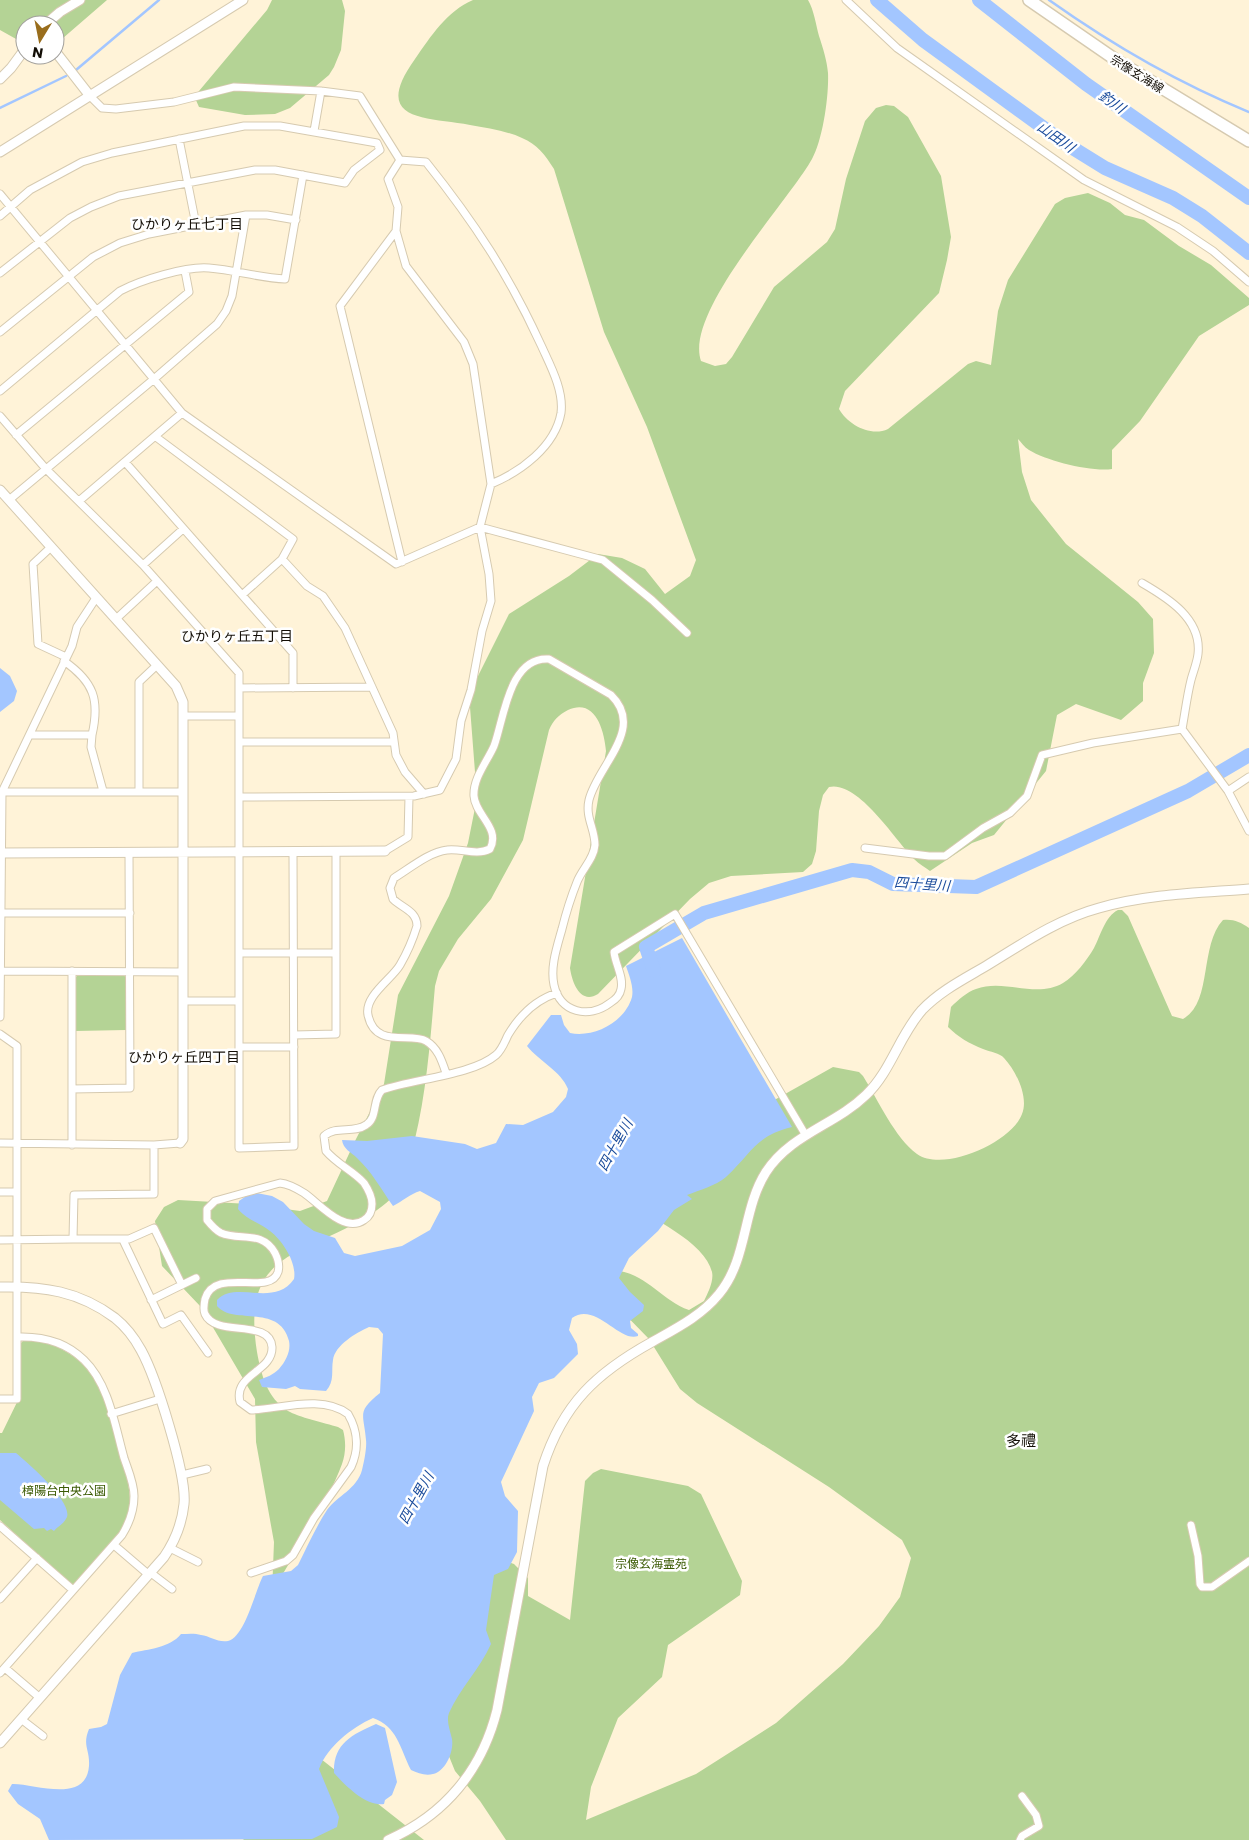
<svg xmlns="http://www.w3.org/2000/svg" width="1249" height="1840" font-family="Poppins,'Noto Sans JP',sans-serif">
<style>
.green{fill:#b4d395}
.water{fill:#a3c6ff}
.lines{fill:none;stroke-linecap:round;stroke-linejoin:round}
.stream{stroke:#a3c6ff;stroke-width:2.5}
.river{stroke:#a3c6ff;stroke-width:14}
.minor-casing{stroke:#d6cab0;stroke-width:9}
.tertiary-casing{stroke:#d6cab0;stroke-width:11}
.primary-casing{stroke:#d6cab0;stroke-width:14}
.minor{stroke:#fff;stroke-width:7}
.tertiary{stroke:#fff;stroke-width:9}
.primary{stroke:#fff;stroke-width:11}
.labels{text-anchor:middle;stroke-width:5;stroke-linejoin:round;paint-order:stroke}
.street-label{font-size:12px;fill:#130e06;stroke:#fff}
.park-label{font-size:12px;fill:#3a5a03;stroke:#fff}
.water-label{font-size:14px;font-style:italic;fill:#1a4b9b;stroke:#fff}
.neighbourhood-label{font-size:14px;fill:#130e06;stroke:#fff}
.quarter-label{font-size:15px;fill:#130e06;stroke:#fff}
</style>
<rect width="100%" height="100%" fill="#fff3d8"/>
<path class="green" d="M0,0h107l-52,45v-20h-30v19l-25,-14z
M272,0h70l3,11 -4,39 -7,17 -5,8 -39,33 -15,6 -30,1 -46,-8 -4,-9 4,-7 68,-81z
M473,0h335c6,10 8,25 11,36 4,12 8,25 9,37 1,23 -5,66 -16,86 -24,43 -128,153 -111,202l14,5 11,-2 6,-7 42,-70 53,-45 8,-13 11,-50 19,-58 11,-13 10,-3 8,1 14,11 33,59 10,61 -4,23 -8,33 -94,98 -6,18c9,16 32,28 49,20l80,-65 8,-3 15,4 7,-54 10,-31 47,-76 10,-6 23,-5 22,10 15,12 19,5 35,26 32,19 38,33v7l-50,31 -59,85 -28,29v19c-21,3 -65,-8 -83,-19 -5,-3 -8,-8 -11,-11l4,33 9,28 35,44 72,58 15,17 1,34 -11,30v18l-22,19 -45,-16 -19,11 -11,56 -52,64 -22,8 -42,28c-5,-4 -11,-7 -16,-12 -18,-18 -56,-79 -85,-72l-6,8 -4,16 -3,40 -4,13 -9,8 -72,4 -22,7 -19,16 -92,95c-18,11 -26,-12 -28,-26l36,-217c-2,-22 -11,-53 -38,-41 -10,5 -15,11 -19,20l-26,110 -32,59 -33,40 -19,32 -4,15c-5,57 -9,117 -25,172 -3,9 -4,18 -8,26 -6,13 -23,25 -35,33 -69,41 -126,35 -110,135 4,22 10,46 31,59 10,6 37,12 50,16l5,3c3,11 3,23 -1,34 -17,45 -47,87 -70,129l2,-51 -18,-100 -1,-43 -54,-92 -39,-41 -7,-45 9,-14 14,-7 71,4 51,7 27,-10 28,-60 29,-57 14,-89 51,-99 19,-53 9,-45 -8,-104 40,-80 60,-38 29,-22 24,4 23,11 20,25 25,-18 6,-16 -49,-133 -43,-95 -50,-163c-9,-14 -17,-25 -32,-31 -15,-7 -35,-10 -52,-13 -44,-8 -100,-3 -55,-66 16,-23 32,-48 58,-59z
M1118,910h4l6,6 44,100 11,3c30,-17 16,-73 40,-99 11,-1 17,2 26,8v912h-743l-26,-39 -25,-30 -11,-27 -75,-114 139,-68 6,2 14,14v18l42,24 15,-139 8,-8 8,-4 87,17 13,8 41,87 -2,14 -72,50 -6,32 -44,41 -27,69 -5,33 110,-46 80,-51 67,-59 36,-38 21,-29 11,-39 -9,-18 -73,-53 -132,-84 -17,-14 -31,-50 -38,-39 9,-29c28,5 43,30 69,39l15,-9c4,-8 10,-20 8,-29 -7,-30 -62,-55 -87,-70l135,-94 73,-41 26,5 4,4c15,24 32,62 54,78 27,19 95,-12 105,-40 7,-17 -6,-43 -18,-56 -4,-5 -14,-6 -21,-9 -13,-5 -25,-12 -35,-22l3,-20c7,-7 16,-15 25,-18 28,-11 60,10 87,-6 12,-7 24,-23 31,-35 6,-11 11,-32 24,-38z
M124,975l2,3v52l-51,1v-53l2,-2z
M24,1340c36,2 61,18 77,51 9,28 37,100 27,127 -10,25 -36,46 -54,66h-3l-71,-64v-87h2l19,-39v-51z
M321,1759l103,81h-181z"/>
<path class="water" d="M0,668l10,8 7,15 -3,10 -14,11z
M682,938l110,189c-37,9 -40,26 -66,50 -11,9 -26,13 -39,18l5,4 -18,11 -16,21 -29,27 -10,20 11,14 14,13 -1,6 -13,10 1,7 7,6v2c-18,7 -43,-35 -66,-18l-3,12 8,14 1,10 -24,24 -15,5 -7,14 2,14 -33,71 4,14 13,15 -1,41 -9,17 -14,6 -8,55 5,14c-11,25 -31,44 -42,69 -3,8 1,17 3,26 2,12 -6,32 -19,35 -8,2 -15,-1 -22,-4 -11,-22 -14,-44 -38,-52 -22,10 -45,28 -54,51l20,48 -2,10 -25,12 -263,1 -9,-21 -22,-15 -10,-13 4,-7c21,-1 74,21 77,-18 1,-17 -7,-20 0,-37l12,-2 6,-3 13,-49 12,-22c16,-4 38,-5 49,-19 6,0 14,-1 20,1 9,1 17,8 27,6 17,-4 27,-50 35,-65l28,-5 7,-6c9,-18 18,-38 29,-55 10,-14 30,-21 35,-40 2,-8 5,-22 4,-30 -2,-26 -10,-28 14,-47l3,-59 -5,-6 -9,-1c-13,6 -34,18 -36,33 -2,11 2,21 -7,31l-26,-2 -5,-3 -9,3 -24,-2 -3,-7c8,-3 14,-5 20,-11 7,-8 12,-18 10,-28 -10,-38 -55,-15 -72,-35v-6c19,-20 57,8 77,-21 3,-16 -11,-38 -24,-48 -10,-8 -23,-11 -32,-22l1,-8 13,-9 20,4 11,6 21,22 10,7 21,7 9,15 11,3 47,-10 28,-16 11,-21 -1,-7 -20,-11c-10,3 -17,10 -27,15 -12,-17 -21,-34 -36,-48 -6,-6 -14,-9 -15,-18l25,1 45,-5 53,8 12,5 19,-6 10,-19 17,1 30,-13 13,-15 2,-8c-7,-18 -29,-28 -41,-43l24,-31h10l3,10 6,8c24,5 55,-11 62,-36 2,-10 -3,-22 -6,-31z
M0,1453h16c12,10 56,48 51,64 -3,7 -9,9 -13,14l-3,-2 -4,2 -3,-3 -10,1 -34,-29z
M376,1724l9,4 12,54 -5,13 -7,5 -1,4c-18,3 -39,-19 -50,-31 -1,-29 17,-38 42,-49z"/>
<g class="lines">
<path class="stream" d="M1049,0c62,44 129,83 200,112
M76,70l83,-70
M0,108l66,-32"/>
<path class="river" d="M877,0l46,40 140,102 42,26 68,30 29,18 47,37
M979,0l107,84 163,114
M654,971l-8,-24 58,-34 148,-43 17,2 24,12 83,3 212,-96 61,-36"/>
<g class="minor-casing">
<path id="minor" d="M846,0l51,48 187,132 93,47 36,24 36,31
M90,96l12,12 14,1 58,-7 60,-15 87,4 39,5 40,64
M314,131l7,-40
M179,139l17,86
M400,160l26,2c48,60 83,113 115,183 9,20 23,45 20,68 -6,34 -41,59 -70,71
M0,194l182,219 214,151 84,-37 123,33 49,40 35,33
M0,216l30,-26 52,-28 30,-9 132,-27h36l97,17 3,7 -26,20 -9,13 -70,-13h-20l-136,26 -28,11 -21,11 -70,55
M396,231l-56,75 62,256
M0,332l93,-75 27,-14 29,-9 97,-19h21l29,5
M0,391l120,-100c21,-11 66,-25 89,-23 26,2 51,10 76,11l18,-104
M0,416l46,53 97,96 96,108v475l55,-2 -1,-294
M16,435l173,-143 -4,-21
M156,437l137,102 -11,20 -40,36
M125,462l168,191v35
M9,500l145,-121 63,-55 9,-13 6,-15 14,-81
M79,501l103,-88
M50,548l-17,16 5,80 28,13
M282,559l25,27 16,10 22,32 48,105 3,22 9,17 19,22
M143,565l40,-36
M1142,583c26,15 60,36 56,71 -1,9 -5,18 -7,26 -4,16 -6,33 -9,49l46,62 21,40
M116,619l41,-38
M64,661c30,21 36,39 28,74
M239,688l133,-1
M183,716h56
M31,735h61l-1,12 12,44
M239,742h155
M1228,791l21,-14
M0,792h183
M139,792v-110l18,-17
M239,797l175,-1 26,-6 16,-31 5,-38 10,-31 11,-59 9,-30 -2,-27 -9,-47 11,-43 -18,-120 -9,-22 -58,-76 -10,-35 2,-24 -10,-28 12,-19
M865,848l64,8h16l38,-28 27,-15 17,-17 15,-41 51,-12 89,-14
M385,851l23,-14 1,-40
M0,913h130
M239,953h97
M0,971l183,1
M72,971v174
M183,1001h56
M0,1017l2,-225 70,-146 5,-19 19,-29
M0,1034l17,12v353h-17
M294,1035l42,-1v-183
M239,1047h55
M446,1073c-4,-12 -8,-25 -20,-32 -16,-9 -51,8 -58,-26 -4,-19 24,-36 32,-50 7,-12 13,-26 17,-39 0,-15 -15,-18 -24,-27l-3,-11 4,-10c15,-9 35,-26 53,-28 14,-2 29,6 43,-1 11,-21 -15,-34 -16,-53 -1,-18 13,-34 20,-50 10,-27 15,-90 55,-87l62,36c35,34 -14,71 -22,105 -4,17 6,29 6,45 -1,14 -13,24 -18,37 -6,15 -11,31 -15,47 -5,18 -12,38 -8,56 6,28 35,34 56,18 5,-3 10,-8 11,-14 3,-12 -6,-25 -7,-37l61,-38 130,220
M72,1089l58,-1 -1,-236
M0,1143l154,2 26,-2
M0,1192h17
M73,1239h56l25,-11 28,57
M0,1240l73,-1 1,-44 80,-1v-49
M123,1240l40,84 18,-9 27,38
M151,1300l45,-22
M111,1414l49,-15
M182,1475l25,-6
M1191,1525l7,31 2,28 2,3h10l37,-26
M0,1526l73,64
M114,1545l35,30
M170,1548l28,14
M151,1573l21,16
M251,1573l35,-12 7,-6 21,-37 37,-51c8,-17 7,-36 -3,-53 -26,-20 -68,-5 -97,-4l-11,-8c-7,-28 33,-30 32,-55 -2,-29 -56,-9 -67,-33 -2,-4 -1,-10 0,-15 10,-33 65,-2 73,-27 2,-7 0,-13 -3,-19 -13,-23 -35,-12 -54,-20 -6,-3 -10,-8 -14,-13v-11l8,-8 65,-18c9,1 16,5 24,10 15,10 40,41 60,27 5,-3 8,-9 8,-16 0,-7 -4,-15 -8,-21 -11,-12 -27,-19 -38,-32l-2,-15c12,-11 29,-2 42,-11 12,-7 6,-25 16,-35 31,-11 91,-15 114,-35 6,-5 9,-14 12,-20 12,-20 27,-35 49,-42
M0,1599l37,-41
M5,1668l35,30
M0,1673l122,-138c8,-13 12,-24 12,-39 0,-13 -6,-26 -10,-38 -9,-32 -15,-74 -40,-98 -18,-18 -42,-24 -67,-23
M21,1719l22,17
M1020,1840l2,-4 17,-10 -3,-11 -14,-19"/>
</g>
<g class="tertiary-casing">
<path id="tertiary" d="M45,25l15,-13 20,-12
M55,51l35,45
M0,79l11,-11 14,-19
M0,152l243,-152
M0,490l176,196 7,16v437l-3,4
M0,853l385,-2
M0,1287c43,-1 79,4 115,31 10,8 20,21 26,32 15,27 46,125 43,154 -2,19 -9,37 -20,53l-164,186
M388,1840c57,-25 94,-70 109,-130l46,-244c20,-62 53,-93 109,-124 25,-14 49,-26 67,-48 29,-35 23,-84 47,-122 25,-38 69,-47 100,-77 25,-24 33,-59 56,-85 18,-19 42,-31 64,-44 36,-22 72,-47 113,-58 49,-14 100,-15 150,-19"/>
</g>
<g class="primary-casing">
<path id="primary" d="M1029,0l90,62 130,79"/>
</g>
<use href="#minor" class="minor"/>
<use href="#tertiary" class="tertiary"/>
<use href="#primary" class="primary"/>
</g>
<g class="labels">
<g class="street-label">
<text transform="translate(1137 74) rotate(32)" y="4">宗像玄海線</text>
</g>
<g class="park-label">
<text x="64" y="1495">樟陽台中央公園</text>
<text x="651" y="1568">宗像玄海霊苑</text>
</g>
<g class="water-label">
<text transform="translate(1112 102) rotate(35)" y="5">釣川</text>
<text transform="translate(1056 137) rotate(35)" y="5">山田川</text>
<text transform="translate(922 884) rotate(4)" y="5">四十里川</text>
<text transform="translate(615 1145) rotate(-61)" y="5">四十里川</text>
<text transform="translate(416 1498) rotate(-61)" y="5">四十里川</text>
</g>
<g class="neighbourhood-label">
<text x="187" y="229">ひかりヶ丘七丁目</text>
<text x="237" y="641">ひかりヶ丘五丁目</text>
<text x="184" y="1062">ひかりヶ丘四丁目</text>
</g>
<g class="quarter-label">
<text x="1021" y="1446">多禮</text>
</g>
</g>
<g transform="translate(40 40) rotate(190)"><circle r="24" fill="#ffffff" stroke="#a19f9b"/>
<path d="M0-4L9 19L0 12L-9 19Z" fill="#996d1c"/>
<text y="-8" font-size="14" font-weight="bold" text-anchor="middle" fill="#130e06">N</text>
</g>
</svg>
